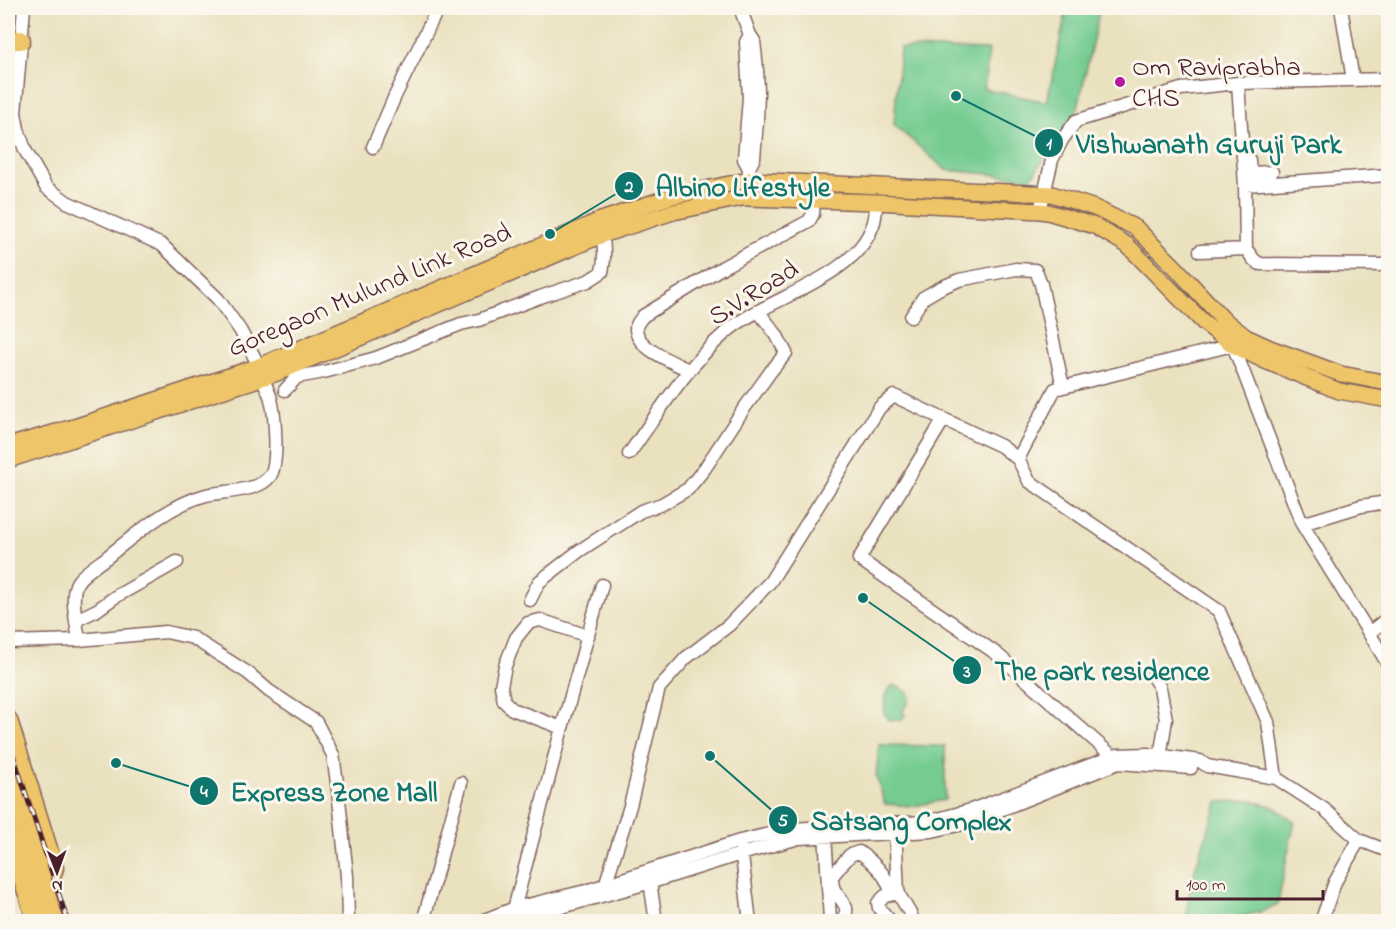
<svg xmlns="http://www.w3.org/2000/svg" width="1396" height="929" font-family="'Indie Flower',sans-serif">
<style>
.green{fill:#75cc92;stroke:#60765e;stroke-width:1.5}
.lines{fill:none;stroke-linecap:round;stroke-linejoin:round}
.minor-casing{stroke:#82635f;stroke-width:15}
.major-casing{stroke:#82635f;stroke-width:18}
.highway-casing{stroke:#82635f;stroke-width:21}
.minor{stroke:#fff;stroke-width:12}
.major{stroke:#eec569;stroke-width:15}
.highway{stroke:#eec569;stroke-width:18}
.rail-casing{stroke:#4a1f2b;stroke-width:5}
.rail{stroke:#fbf7ec;stroke-width:3;stroke-dasharray:9;stroke-linecap:butt}
.poi-dot{fill:#b5179e;stroke:#fbf7ec;stroke-width:2}
.labels{text-anchor:middle;stroke-width:6;stroke-linejoin:round;paint-order:stroke}
.poi-label{font-size:27px;fill:#4a1f2b;stroke:#fbf7ec;text-anchor:start}
.street-label{font-size:27px;fill:#4a1f2b;stroke:#fbf7ec}
.leader{fill:none;stroke:#0f766e;stroke-width:2}
.callout-dot{fill:#0f766e;stroke:#fbf7ec;stroke-width:2}
.mark-label{font-size:18px;text-anchor:middle;font-weight:bold;fill:#fff}
.callout-label{font-size:28px;text-anchor:middle;font-weight:bold;fill:#0f766e;stroke:#fbf7ec;stroke-width:6;stroke-linejoin:round;paint-order:stroke}
</style>
<rect width="100%" height="100%" fill="#fbf7ec"/>
<filter id="ink" filterUnits="userSpaceOnUse"><feTurbulence type="fractalNoise" baseFrequency=".0167" numOctaves="2"/><feDisplacementMap in="SourceGraphic" scale="12" xChannelSelector="R" yChannelSelector="G"/><feConvolveMatrix kernelMatrix="1 2 1 2 8 2 1 2 1" color-interpolation-filters="sRGB"/></filter>
<filter id="wash" filterUnits="userSpaceOnUse"><feTurbulence type="fractalNoise" baseFrequency=".008" numOctaves="4" result="noise"/><feDisplacementMap in="SourceGraphic" scale="24" xChannelSelector="R" yChannelSelector="G"/><feGaussianBlur stdDeviation="1.35" result="paint"/><feColorMatrix in="noise" values="0 0 0 0 0 0 0 0 0 0 0 0 0 0 0 0 0 1.4 0 .05"/><feComposite in="paint" operator="in"/></filter>
<g filter="url(#wash)">
<rect width="100%" height="100%" fill="#eae1bf"/>
<path class="green" d="M1067,8h33l-23,104 -46,66 -85,-8 -52,-45 6,-77 89,2 -5,39 63,13z
M893,685c7,2 20,7 16,17 -2,3 -4,5 -6,8l2,6 -5,5 -4,-1 -6,1 -6,-8 1,-13 4,-12h2z
M879,745l66,1v54l-32,6 -28,-2 -9,-28z
M1250,800l24,7 21,15 -8,34 -9,48 -15,7 -39,10h-38c2,-41 19,-81 32,-119z"/>
</g>
<g filter="url(#ink)">
<g class="lines">
<g class="minor-casing">
<path id="minor" d="M24,8l-9,105 3,16 7,21 21,37 21,15 95,43 56,54 22,31 19,36
M740,8l10,27 4,6 3,28 1,23 -1,29 -3,37 -5,10 -1,30
M1341,8l12,72
M1238,83l7,102 1,64 8,11 6,4 128,1
M373,147l22,-51 43,-88
M1249,160l1,13 22,-1
M749,168l-5,-9 5,-61 -3,-56 4,-7
M1245,185l143,-10
M1040,211l12,-51 10,-20 14,-19 105,-32 57,-6 150,-4
M1200,251l46,-2
M911,317l12,-19 17,-10 19,-8 57,-11 19,1 2,3 4,11 22,103
M688,370c-16,-9 -51,-21 -52,-41 0,-5 4,-9 7,-13l80,-49 86,-46 4,-7 1,-15
M285,390l12,-13 27,-5 52,-14 85,-34 18,-4 61,-23 48,-16 14,-9c3,-13 3,-24 0,-37
M944,419l-85,140 138,95 113,100 5,9
M629,454c30,-42 57,-87 96,-121 41,-36 129,-53 148,-108 3,-8 3,-15 3,-23
M1018,459l37,-70 178,-44 69,179 86,140
M1302,524l59,-18 27,-4
M530,600l9,-18 40,-31 62,-40 21,-7 26,-15 17,-21 38,-58 28,-39 15,-18 -10,-19 -18,-23
M76,620l21,-10 18,-13 62,-35
M1369,633l19,-15
M79,640c-2,-16 -10,-45 -1,-59 6,-8 20,-17 28,-23 30,-24 63,-53 100,-63 18,-4 53,-3 64,-19 9,-13 5,-61 1,-77 -2,-7 -6,-14 -8,-21
M8,642l71,-2 87,-8 27,6 55,35 21,18 47,31 17,33 5,35 9,86 1,46
M1153,677l7,11 6,31 -7,45
M562,728l-50,-19 -8,-8 -3,-15 4,-20 11,-28 12,-15 12,-3 48,16
M895,827l3,66 13,22 1,7
M825,832l5,89
M741,848l9,74
M649,875l7,47
M602,895l28,-89 29,-118 27,-30 43,-33 41,-43 110,-175 14,-11 107,50 17,13 11,22 190,130 49,111 8,56
M513,913l49,-185 40,-143
M423,922l38,-139
M479,922l36,-14 71,-17 154,-50 50,-12 137,-7 44,-12 146,-55 31,-1 52,7 7,5 69,12 48,31 35,31 29,11
M508,922l147,-41 86,-27 58,-16 133,-7 35,-8 151,-60 73,5
M840,922c14,-14 1,-20 -5,-31 -3,-4 -3,-10 -3,-15l18,-21 9,-3c12,8 27,22 31,37
M891,922l-12,-14 -1,-5 7,-7 14,-3
M1321,922l14,-40 24,-42"/>
</g>
<g class="major-casing">
<path id="major" d="M8,446l66,-19 185,-61 342,-146 68,-23 79,-17 304,14 43,14 41,20 40,40 47,51 23,18 24,11 71,26 47,9
M8,460l269,-87 325,-138 71,-23 69,-14h6l128,4 164,9 8,1 47,14 32,19 76,77 30,23 32,16 74,30 49,9"/>
</g>
<g class="highway-casing">
<path id="highway" d="M8,40h13
M8,720l46,148 -8,23
M8,777l47,145
M8,834l29,88"/>
</g>
<use href="#minor" class="minor"/>
<use href="#major" class="major"/>
<use href="#highway" class="highway"/>
<g class="rail-casing">
<path id="rail" d="M8,739l60,183"/>
</g>
<use href="#rail" class="rail"/>
</g>
</g>
<circle class="poi-dot" cx="1120" cy="82" r="6"/>
<g class="labels">
<g class="poi-label">
<text x="1132" y="75">Om Raviprabha<tspan x="1132" dy="31">CHS</tspan></text>
</g>
<g class="street-label">
<text transform="translate(369 289) rotate(-23)" y="9">Goregaon Mulund Link Road</text>
<text transform="translate(753 292) rotate(-32)" y="9">S.V.Road</text>
</g>
</g>
<path class="leader" d="M956 96L1049 143M550 234L629 186M863 598L967 670M116 763L204 791M710 756L783 820"/>
<g class="callout-dot">
<circle cx="956" cy="96" r="6"/>
<circle cx="550" cy="234" r="6"/>
<circle cx="863" cy="598" r="6"/>
<circle cx="116" cy="763" r="6"/>
<circle cx="710" cy="756" r="6"/>
<circle cx="1049" cy="143" r="15"/>
<circle cx="629" cy="186" r="15"/>
<circle cx="967" cy="670" r="15"/>
<circle cx="204" cy="791" r="15"/>
<circle cx="783" cy="820" r="15"/>
</g>
<g class="mark-label">
<text x="1049" y="149">1</text>
<text x="629" y="192">2</text>
<text x="967" y="677">3</text>
<text x="204" y="797">4</text>
<text x="783" y="826">5</text>
</g>
<g class="callout-label">
<text x="1209" y="153">Vishwanath Guruji Park</text>
<text x="743" y="196">Albino Lifestyle</text>
<text x="1102" y="680">The park residence</text>
<text x="334" y="801">Express Zone Mall</text>
<text x="911" y="830">Satsang Complex</text>
</g>
<rect width="1396" height="929" fill="none" stroke="#fbf7ec" stroke-width="30"/>
<g transform="translate(57 872) rotate(179)" stroke="#fbf7ec" stroke-width="4.5" paint-order="stroke">
<path d="M0-4.5L10 22L0 15L-10 22Z" fill="#4a1f2b"/>
<text y="-9" font-size="16" font-weight="bold" text-anchor="middle" fill="#4a1f2b">N</text>
</g>
<path d="M1177 890v9h146v-9" fill="none" stroke="#4a1f2b" stroke-width="3"/>
<text x="1186" y="890" font-size="18" fill="#4a1f2b" stroke="#fbf7ec" stroke-width="4.5" paint-order="stroke">100 m</text>
</svg>
